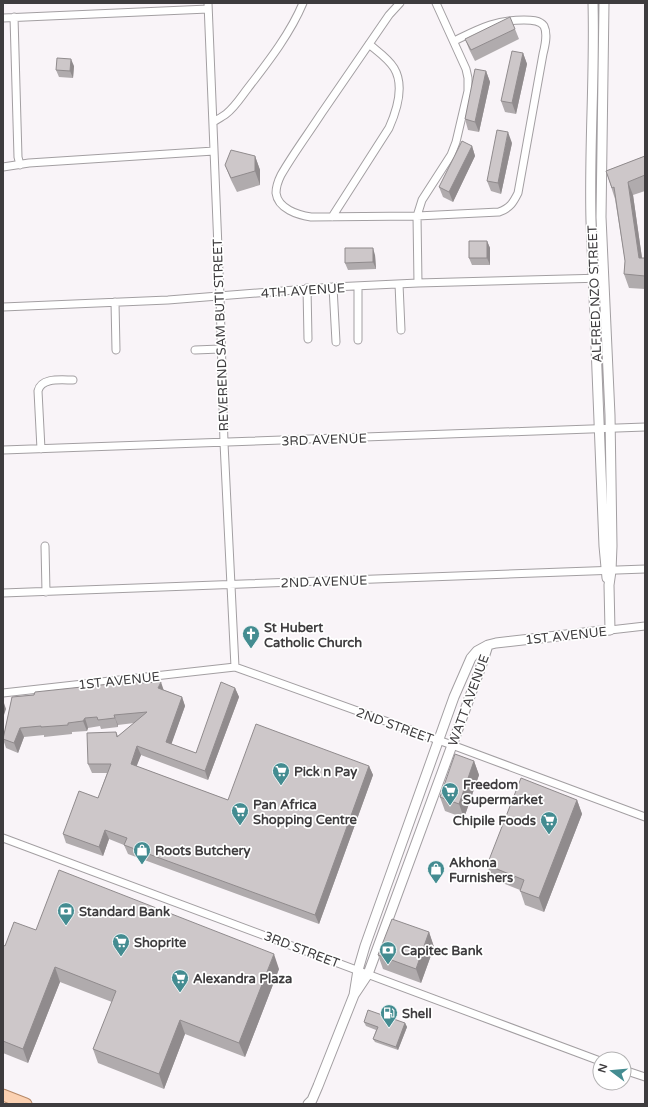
<svg xmlns="http://www.w3.org/2000/svg" width="648" height="1107" font-family="'Varela Round',sans-serif">
<style>
.lines{fill:none;stroke-linecap:round;stroke-linejoin:round}
.minor-casing{stroke:#a39fa2;stroke-width:9}
.tertiary-casing{stroke:#a39fa2;stroke-width:11}
.primary-casing{stroke:#b78968;stroke-width:13}
.minor{stroke:#fff;stroke-width:7}
.tertiary{stroke:#fff;stroke-width:9}
.primary{stroke:#fbd1b2;stroke-width:11}
.wall{fill:#b0abad}
.shaded-wall{fill:#908b8d}
.building{fill:#cdc7c9;stroke:#908b8d}
.labels{text-anchor:middle;stroke-width:3.5;stroke-linejoin:round;paint-order:stroke}
.street-label{font-size:13px;fill:#3e3c3e;stroke:#fff}
.poi-label{font-size:13px;font-weight:bold;fill:#3e3c3e;stroke:#fff;text-anchor:start}
</style>
<rect width="100%" height="100%" fill="#f9f4f8"/>
<g class="lines">
<g class="minor-casing">
<path id="minor" d="M208,3l12,294 4,146 11,224
M400,3l-11,12c-23,33 -45,66 -68,99 -13,20 -28,40 -40,61 -3,6 -5,12 -5,18 2,16 22,22 35,24l106,-1 82,-4c11,-4 14,-9 19,-19l25,-139c2,-8 5,-20 1,-28 -4,-6 -14,-6 -20,-6 -29,0 -45,9 -70,21
M14,17l4,140 2,8
M3,18l205,-9
M213,122c5,-3 9,-5 13,-8 9,-7 15,-17 22,-26 20,-26 42,-54 55,-85
M3,167l26,-4 185,-12
M332,217l57,-89c8,-18 16,-42 5,-60 -6,-10 -17,-17 -25,-24
M418,283l-1,-67 5,-16 29,-45 5,-13 12,-51v-13l-2,-9 -30,-66
M399,284l2,46
M333,287l3,55
M307,288l1,51
M115,302l1,48
M3,307l165,-7 165,-13 85,-4 186,-5
M358,340v-53
M195,350l25,-1
M41,449l-3,-58c3,-14 24,-11 35,-11
M3,450l642,-23
M45,546l1,46
M3,593l642,-24
M610,630l35,-4
M3,693l232,-26 217,78 193,72
M3,838l597,223
M624,1070l21,7"/>
</g>
<g class="tertiary-casing">
<path id="tertiary" d="M593,3c2,73 -4,145 -2,218l13,325 3,32
M354,995l4,-25 7,-24 89,-249 17,-39 6,-7 11,-6 8,-2 114,-13 -1,-45 2,-14 1,-25 -2,-131 -9,-198 3,-214
M308,1104l4,-4 6,-14 36,-91 14,-21 115,-313 5,-16"/>
</g>
<g class="primary-casing">
<path id="primary" d="M3,1095l23,9"/>
</g>
<use href="#minor" class="minor"/>
<use href="#tertiary" class="tertiary"/>
<use href="#primary" class="primary"/>
</g>
<path class="wall" d="M515,29l4,10 -44,22 -6,-12 -4,-10z
M523,53l4,11 -11,50 -11,-2 -4,-11z
M74,66l-1,12 -14,-1 -3,-7z
M486,71l4,11 -11,50 -11,-2 -3,-11z
M512,143l-11,51 -10,-3 -4,-10z
M472,146l3,10 -22,46 -10,-5 -4,-10z
M255,156l5,14v15l-23,7 -6,-12 -6,-15z
M645,156v35l-12,4 9,63h3v31l-16,-1 -5,-14 1,-13 -10,-62 -9,-28z
M487,241l3,7v17h-18l-3,-7z
M375,255l1,14 -28,1 -3,-7z
M138,683l26,7 18,7 3,9 -14,38 25,9 39,-65 4,9 -31,83 -67,-25 -5,11 92,34 141,-34 4,9 -54,149 -191,-70 -4,-9 -15,-6 -6,17 -37,-13 -3,-9 35,-36 9,-25h-15l-4,-9 28,-32 2,4 16,-13 -16,2v2l-17,2 -1,-3 -12,2 -1,3 -15,1v2l-28,3v-2l-20,2 -6,16 -12,-5 -3,-9 9,-42z
M474,761l5,14 -15,43 -19,-7 -5,-14z
M577,800l5,14 -38,98 -19,-7 -5,-15 -28,-11 -5,-14z
M36,930l243,39 -34,88 -60,-23 -21,55 -66,-26 -5,-14 19,-47 -52,-20 -32,81 -25,-10v-108l2,1z
M429,932l5,15 -13,36 -38,-14 -5,-14z
M364,1022l41,1 2,4 -9,23 -23,-8 -2,-3 3,-9 -10,-4z"/>
<path class="shaded-wall" d="M523,53l4,11 -11,50 -4,-11z
M71,59l3,7 -1,12 -3,-7z
M486,71l4,11 -11,50 -4,-10z
M508,132l4,11 -11,51 -3,-11z
M472,146l3,10 -22,46 -4,-10z
M255,156l5,14v15l-5,-14z
M628,182l5,13 11,77 -5,-14z
M487,241l3,7v17l-3,-7z
M373,248l2,7 1,14 -3,-7z
M161,682l3,9 -6,-3z
M235,688l4,9 -31,83 -3,-9z
M182,697l3,9 -16,45 -3,-9z
M3,700l3,9 -3,9z
M114,715l4,10v2z
M85,718l3,10 -1,3 -4,-10z
M20,728l4,9 -6,16 -4,-10z
M137,746l4,9 -7,18 -3,-9z
M474,761l5,14 -15,43 -5,-14z
M369,766l4,9 -54,149 -4,-9z
M577,800l5,14 -38,98 -5,-14z
M105,830l4,9 -6,17 -4,-9z
M429,932l5,15 -13,36 -5,-14z
M274,954l5,15 -34,88 -6,-14z
M55,967l5,15 -32,81 -5,-14z
M180,1020l5,14 -21,55 -5,-15z
M405,1023l2,4 -9,23 -2,-3z"/>
<path class="building" d="M510,17l5,12 -44,21 -6,-11z
M512,51l11,2 -11,50 -11,-2z
M57,58l14,1 -1,12 -14,-1z
M475,69l11,2 -11,51 -10,-3z
M497,130l11,2 -10,51 -11,-2z
M462,141l10,5 -23,46 -10,-5z
M231,150l24,6v15l-24,7 -6,-13z
M645,156v19l-17,7 11,76h6v18l-21,-2 1,-13 -11,-74 -2,1 -6,-17z
M469,241h18v17h-18z
M345,248h28v14l-28,1z
M138,681v2l23,-1 -3,6 24,9 -16,45 30,11 25,-71 14,6 -30,83 -68,-25 -6,18 97,36 28,-76 113,42 -54,149 -191,-70 3,-7 -22,-8 -6,17 -36,-13 16,-43 19,7 13,-34h-23l-1,-31 29,-1 1,5 30,-25 -33,3 1,3 -17,2 -1,-3 -12,1 -2,3 -15,2v2l-27,2v-1l-21,2 -6,15 -11,-4 9,-42 22,-2 1,-3z
M455,754l19,7 -15,43 -19,-7z
M521,778l56,22 -38,98 -19,-7 4,-11 -37,-15z
M59,870l215,84 -35,89 -59,-23 -21,54 -66,-25 23,-58 -61,-24 -32,82 -20,-8v-96l2,1 9,-24 22,8z
M392,919l37,13 -13,37 -38,-14z
M368,1010l37,13 -9,24 -23,-8 5,-12 -14,-5z"/>
<defs>
<g id="church-pin" transform="scale(0.9)"><path d="M0 17L-7.5 6A9.5 9.5 0 1 1 7.5 6Z" fill="#448c91" stroke="#fff"/><path d="M-1.2-6h2.4v3.5h3.3v2.4h-3.3V6h-2.4V-.1h-3.3v-2.4h3.3Z" fill="#fff"/></g>
<g id="supermarket-pin" transform="scale(0.9)"><path d="M0 17L-7.5 6A9.5 9.5 0 1 1 7.5 6Z" fill="#448c91" stroke="#fff"/><path d="M-6-5.5h2.5l.6 2H6L4.5 2H-2.5L-4.4-4H-6ZM-1.5 3.2a1.3 1.3 0 1 0 .1 0ZM3 3.2a1.3 1.3 0 1 0 .1 0Z" fill="#fff"/></g>
<g id="shop-pin" transform="scale(0.9)"><path d="M0 17L-7.5 6A9.5 9.5 0 1 1 7.5 6Z" fill="#448c91" stroke="#fff"/><path d="M-5-2.5h2.3a2.7 3.5 0 0 1 5.4 0H5L5.5 6h-11ZM-1.5-2.5h3a1.5 2.3 0 0 0-3 0Z" fill="#fff"/></g>
<g id="bank-pin" transform="scale(0.9)"><path d="M0 17L-7.5 6A9.5 9.5 0 1 1 7.5 6Z" fill="#448c91" stroke="#fff"/><path d="M-6-4H6V4H-6ZM0-2.3a2.3 2.3 0 1 0 0 4.6a2.3 2.3 0 1 0 0-4.6Z" fill="#fff"/></g>
<g id="fuel-pin" transform="scale(0.9)"><path d="M0 17L-7.5 6A9.5 9.5 0 1 1 7.5 6Z" fill="#448c91" stroke="#fff"/><path d="M-5.5-6h7V0h2V4h1.3V-2.5L3-4.5l.8-.8L6-3V5H2.5V1h-1V6h-7ZM-4.2-4.7v3.2H.2V-4.7Z" fill="#fff"/></g>
</defs>
<g fill-rule="evenodd">
<use href="#church-pin" x="251" y="634"/>
<use href="#supermarket-pin" x="281" y="771"/>
<use href="#supermarket-pin" x="450" y="791"/>
<use href="#supermarket-pin" x="240" y="811"/>
<use href="#supermarket-pin" x="549" y="820"/>
<use href="#shop-pin" x="142" y="850"/>
<use href="#shop-pin" x="436" y="869"/>
<use href="#bank-pin" x="66" y="911"/>
<use href="#supermarket-pin" x="121" y="942"/>
<use href="#bank-pin" x="388" y="950"/>
<use href="#supermarket-pin" x="180" y="978"/>
<use href="#fuel-pin" x="389" y="1013"/>
</g>
<g class="labels">
<g class="street-label">
<text transform="translate(303 290) rotate(-4)" y="5">4TH AVENUE</text>
<text transform="translate(594 294) rotate(-92)" y="5">ALFRED NZO STREET</text>
<text transform="translate(220 335) rotate(-92)" y="5">REVEREND SAM BUTI STREET</text>
<text transform="translate(324 439) rotate(-2)" y="5">3RD AVENUE</text>
<text transform="translate(324 581) rotate(-2)" y="5">2ND AVENUE</text>
<text transform="translate(566 635) rotate(-6)" y="5">1ST AVENUE</text>
<text transform="translate(119 680) rotate(-6)" y="5">1ST AVENUE</text>
<text transform="translate(468 700) rotate(-70)" y="5">WATT AVENUE</text>
<text transform="translate(395 725) rotate(20)" y="5">2ND STREET</text>
<text transform="translate(302 949) rotate(21)" y="5">3RD STREET</text>
</g>
<g class="poi-label">
<text x="264" y="632">St Hubert<tspan x="264" dy="15">Catholic Church</tspan></text>
<text x="294" y="776">Pick n Pay</text>
<text x="463" y="789">Freedom<tspan x="463" dy="15">Supermarket</tspan></text>
<text x="253" y="809">Pan Africa<tspan x="253" dy="15">Shopping Centre</tspan></text>
<text x="536" y="825" text-anchor="end">Chipile Foods</text>
<text x="155" y="855">Roots Butchery</text>
<text x="449" y="867">Akhona<tspan x="449" dy="15">Furnishers</tspan></text>
<text x="79" y="916">Standard Bank</text>
<text x="134" y="947">Shoprite</text>
<text x="401" y="955">Capitec Bank</text>
<text x="193" y="983">Alexandra Plaza</text>
<text x="402" y="1018">Shell</text>
</g>
</g>
<rect width="648" height="1107" fill="none" stroke="#3e3c3e" stroke-width="8"/>
<g transform="translate(612 1071) rotate(286)"><circle r="19" fill="#ffffff" stroke="#b2b1b2"/>
<path d="M0-3L7 15L0 10L-7 15Z" fill="#448c91"/>
<text y="-6" font-size="11" font-weight="bold" text-anchor="middle" fill="#3e3c3e">N</text>
</g>
</svg>
